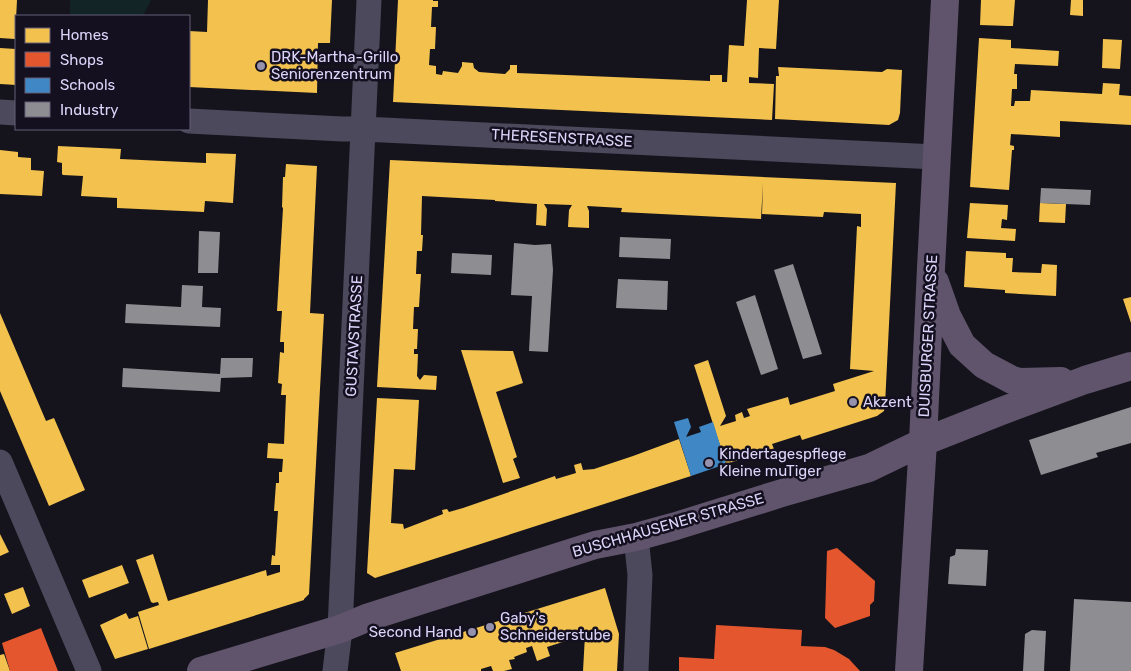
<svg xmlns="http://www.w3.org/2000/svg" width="1131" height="671" font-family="Rubik,sans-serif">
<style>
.green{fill:#132426}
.homes{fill:#f2c14e}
.shops{fill:#e4572e}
.schools{fill:#3f88c5}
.industry{fill:#8d8d92}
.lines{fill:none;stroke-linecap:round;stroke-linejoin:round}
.minor{stroke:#4b495b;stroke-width:25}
.major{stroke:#60546c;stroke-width:28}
.poi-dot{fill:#9691ac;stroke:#14101f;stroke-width:2}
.labels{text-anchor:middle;stroke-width:5;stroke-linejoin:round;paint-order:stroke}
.poi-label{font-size:15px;fill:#dcd4f9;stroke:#14101f;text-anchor:start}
.street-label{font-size:15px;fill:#dcd4f9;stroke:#14101f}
</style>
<rect width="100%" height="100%" fill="#15141c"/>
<path class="green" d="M70,0h81l-7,14 -4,2h-70z"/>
<path class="homes" d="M0,0h17l-2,39 -15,-1z
M208,0h124l-2,43h-12l-1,50 -128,-6v-56l18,1z
M398,0h35v1h5v6h-6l-1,20h5l-1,22h-5l-1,16 7,1v8l6,1 1,-4 15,2 4,-7v-4l11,1 1,5 5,4 26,2 5,-5v-4h7v8l193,8v-6h12v7h5l2,-37 15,1 3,-46h32l-3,49 -17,-1 -1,30 -9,-1v6l25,1 -2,36 -379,-18z
M981,0h34l-2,26h-5l-28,-1z
M1071,0h12v16l-13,-1z
M979,38l32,2v8l48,3 -1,15 -43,-2 -1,10h3v15h-5l-1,17h3l1,-5h15l1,-11 71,4 1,-11 17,1 -1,11 12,1v29l-71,-4v16l-49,-3 -1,11 4,1v4h-2l-3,40 -39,-3z
M1103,39l19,1 -2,29 -18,-1z
M0,48l16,1v36l-16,-1z
M778,67l104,5 5,-3 15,1 -2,43 -2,7 -9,5 -114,-6 1,-43h3z
M58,146l63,3 -1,10 86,4v-10l30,1 -3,49 -28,-2 -1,11 -87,-4v-10l-36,-2 2,-20 -20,-1 -1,-1v-11l-5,-1z
M0,150l18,2v5l13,1v12l13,1 -2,25 -42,-2z
M390,160l506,23 -11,222 -1,6 -7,5 -75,24 -2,-5 -28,9 2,5 -48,15 -32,-99 14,-5 18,56 -6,10 16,-5 -1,-6 7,-3 2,6 6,-2 -3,-7 41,-12 2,8 45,-14 -2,-7 41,-13 -24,-2 7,-143 4,1v-13l-37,-2 -1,5 -61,-3 1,-31 -2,36 -140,-7 1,-4 -35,-2 2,5v17l-21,-1 1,-17 3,-5 -28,-1 3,5 -1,17 -10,-1 1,-21 -42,-3v-1l-73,-4 -1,39h2l-1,16h-5l-1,23h5l-2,33h-5l-1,22h5l-1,20h-3v5h4l-1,22 3,4 4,-5 13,1 -1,14 -59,-3z
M286,164l31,2 -7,147 14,1 -15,280 -5,5v1l-155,49 -11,-37 21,-7 -1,-3 -5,1 -2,-1 -15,-42 17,-6 15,47 98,-31 1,6 13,-4v-7h-9l1,-10 3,1 3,-45h-4l2,-28h3v-11h3l1,-13 -16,-1 1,-15 16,1 2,-49h-5l1,-11 -4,-1 2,-31 4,1v-11h-4l2,-31h-5l6,-103 -1,-1 1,-30h2z
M970,203l38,2 -1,15 -5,-1 -1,9 15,1 -1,12 -48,-3z
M1040,203l26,1 -1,19 -26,-1z
M966,251l40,2v5h7l-1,14 29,1 1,-9 15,1 -1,31 -51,-3v-3l-41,-3z
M1131,297v26l-8,-24z
M0,313l46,108 8,-3 31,72 -36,16 -49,-115z
M461,350l52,1 10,32 -27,9 21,65 -4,2 7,19 -17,5z
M377,398l42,2 -4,70 -21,-1 -3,54 12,1 1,5 39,-15 -1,-4 5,-1 2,3 14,-4 92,-32 1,3 20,-6 -2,-8 7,-2 2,7 11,-1 39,-13 46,-17 12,37 -316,102 -8,-5z
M0,534l9,18 -9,4z
M122,565l7,18 -40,15 -7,-18z
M23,587l7,19 -18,8 -8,-20z
M605,588l14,46 -2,37h-34l2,-36 -38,12 3,9 -13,5 -5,-15 -6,2 1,4 -13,5 1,2 -6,1 3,9 -8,2h-11l-2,-5 -10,3v2h-80l-6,-18z
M126,613l3,6 9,-3 10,33 -33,10 -15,-34z
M4,654l6,17h-10v-16z"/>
<path class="shops" d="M837,548l38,33 -1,20 -4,4v11l-35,12 -10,-10 2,-67z
M716,625l86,5 -1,16 24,1 9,3 15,9 11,12h-181v-14l35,2z
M41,628l17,43h-48l-8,-28z"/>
<path class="schools" d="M688,418l3,9 -5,10 15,-5 -2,-5 14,-5 13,42 -35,12 -17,-54z"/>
<path class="industry" d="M1041,188l50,2 -1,15 -50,-2z
M199,231l21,1 -2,41h-20z
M620,237l51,2 -1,20 -51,-2z
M514,243l21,2 16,-1 2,26 -5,82 -19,-1 3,-55 -21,-1z
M452,253l40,2 -1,20 -40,-2z
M793,264l29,90 -19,5 -29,-89z
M618,279l50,2 -1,29 -51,-2z
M182,285l21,1 -1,21 19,1 -1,19 -95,-4 1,-19 55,3z
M755,295l23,74 -17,6 -25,-73z
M221,358h32l-1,19 -31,1 -1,14 -98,-5 1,-19 97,6z
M1131,407v36l-35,10 2,4 -57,18 -12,-35z
M956,549l32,1 -2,36 -38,-2 2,-27 5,-2z
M1074,599l57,3v69h-61z
M1032,630l14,1 -2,40h-21l2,-37z"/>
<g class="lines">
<path class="minor" d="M0,112l16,1
M189,121l153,8h22l572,28
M0,462l89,209
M335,671l5,-42 29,-629
M636,671l4,-96 -4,-38"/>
<path class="major" d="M935,282l12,34 15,29 22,20 28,15 8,2 41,-1
M201,671l139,-42 29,-12 226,-72 41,-8 40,-11 106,-33 87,-25 54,-26 76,-30 86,-32 46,-14
M909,671l14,-229 8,-174 14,-268"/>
</g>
<g class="poi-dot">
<circle cx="261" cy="66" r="5"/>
<circle cx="853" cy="402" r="5"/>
<circle cx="709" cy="463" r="5"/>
<circle cx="490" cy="627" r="5"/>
<circle cx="472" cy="632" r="5"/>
</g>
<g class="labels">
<g class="poi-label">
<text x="271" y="62">DRK-Martha-Grillo<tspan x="271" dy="17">Seniorenzentrum</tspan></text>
<text x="863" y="407">Akzent</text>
<text x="719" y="459">Kindertagespflege<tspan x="719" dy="17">Kleine muTiger</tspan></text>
<text x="500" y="623">Gaby's<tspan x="500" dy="17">Schneiderstube</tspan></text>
<text x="462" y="637" text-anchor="end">Second Hand</text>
</g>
<g class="street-label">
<text transform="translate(562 138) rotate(3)" y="5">THERESENSTRASSE</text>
<text transform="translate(354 336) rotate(-87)" y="5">GUSTAVSTRASSE</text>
<text transform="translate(928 336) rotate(-87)" y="5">DUISBURGER STRASSE</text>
<text transform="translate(668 525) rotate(-16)" y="5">BUSCHHAUSENER STRASSE</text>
</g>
</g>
<rect x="15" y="15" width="175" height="115" fill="#14101f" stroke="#645e76"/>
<rect x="25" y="28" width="25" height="15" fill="#f2c14e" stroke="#645e76"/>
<text x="60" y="40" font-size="15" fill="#dcd4f9">Homes</text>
<rect x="25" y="52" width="25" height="15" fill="#e4572e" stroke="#645e76"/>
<text x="60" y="65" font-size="15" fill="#dcd4f9">Shops</text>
<rect x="25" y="78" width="25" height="15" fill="#3f88c5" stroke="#645e76"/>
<text x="60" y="90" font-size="15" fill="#dcd4f9">Schools</text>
<rect x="25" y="102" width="25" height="15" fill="#8d8d92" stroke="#645e76"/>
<text x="60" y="115" font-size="15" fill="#dcd4f9">Industry</text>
</svg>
